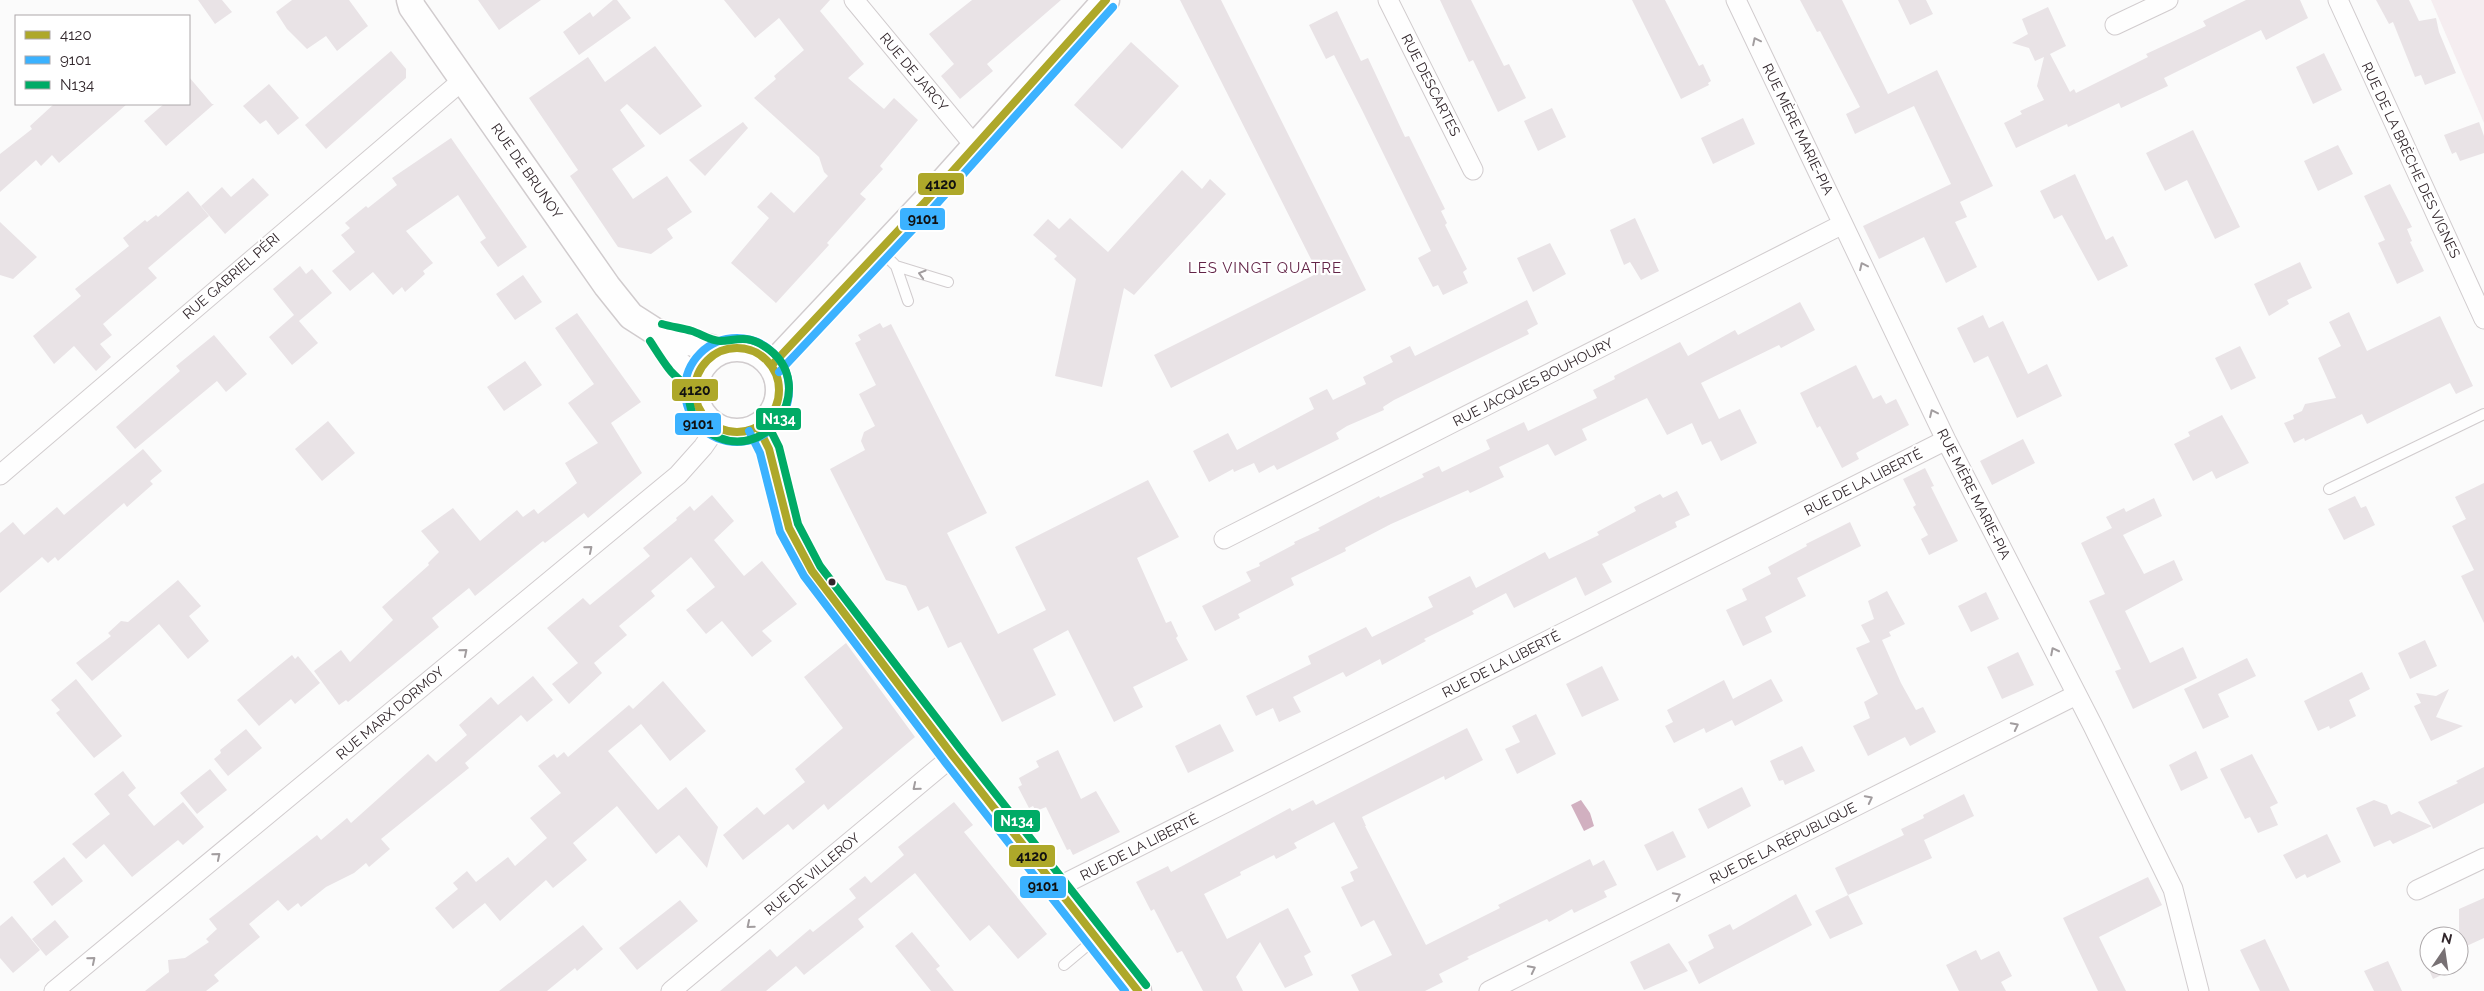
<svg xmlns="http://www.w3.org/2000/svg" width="2484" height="991" font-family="Raleway,sans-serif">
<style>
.built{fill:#f5edf0}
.water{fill:#d1b0c0}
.building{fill:#e9e3e6}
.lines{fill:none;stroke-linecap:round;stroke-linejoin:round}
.lane-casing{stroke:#d1ccce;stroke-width:12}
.street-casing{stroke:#d1ccce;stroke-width:21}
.secondary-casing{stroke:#d1ccce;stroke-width:29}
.lane{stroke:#fefefe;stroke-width:10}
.street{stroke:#fefefe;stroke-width:19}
.secondary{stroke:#fefefe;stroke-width:26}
.bus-1-casing{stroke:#fff;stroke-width:11}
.bus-2-casing{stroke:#fff;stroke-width:11}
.bus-3-casing{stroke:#fff;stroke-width:11}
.bus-1{stroke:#aea82a;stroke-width:8}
.bus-2{stroke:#3bb2ff;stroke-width:8}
.bus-3{stroke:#00ab66;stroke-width:8}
.oneway{stroke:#a29d9f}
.bus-dot{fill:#31262b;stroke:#fff;stroke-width:2}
.labels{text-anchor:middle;stroke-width:4.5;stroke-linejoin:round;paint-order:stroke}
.street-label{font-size:14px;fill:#31262b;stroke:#fff}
.neighbourhood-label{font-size:15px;letter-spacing:1px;fill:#632447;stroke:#fff}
.line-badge{stroke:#fff;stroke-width:2}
.badge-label{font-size:14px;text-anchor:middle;font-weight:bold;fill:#fff}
.pale-badge-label{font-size:14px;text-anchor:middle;font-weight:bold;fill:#111}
</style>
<rect width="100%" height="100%" fill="#fbfbfb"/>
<path class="built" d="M2431,0h53v123z"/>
<path class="water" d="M1581,800l9,13 4,13 -10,5 -13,-26z"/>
<path class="building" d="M198,0h24l10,12 -17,12z
M292,0h57l19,26 -31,25 -11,-15 -19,13 -20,-20 -11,-17z
M478,0h63l-42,30z
M613,0h4l14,18 -52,37 -16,-23 27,-20 3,5z
M724,0h106l-10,11 44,53 -16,14 36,31 10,-11 24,22 -38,46 3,3 -23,25 6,5 -39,44 2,2 -53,58 -45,-40 38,-45 -12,-11 14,-15 23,21 34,-37 -4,-4 -5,-15 -65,-59 22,-19 -2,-3 30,-26 -25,-32 -24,20z
M972,0h89l-74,64 6,7 -33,28 -19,-23 13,-12 -25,-30z
M1180,0h41l145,290 -195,98 -17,-33 164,-82z
M1440,0h31l33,66 5,-2 17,34 -28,14 -25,-52 -4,2z
M1632,0h33l34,66 4,-2 8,17 -3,2 1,2 -28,14z
M1800,0h42l46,94 49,-24 56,116 -33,16 7,15 -12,5 22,45 -31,16 -22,-46 -45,22 -16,-33 88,-42 -37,-78 -59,28 -9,-20 14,-7 -40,-76 -3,1z
M1898,0h28l7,14 -23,11z
M2246,0h54l8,18 -42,22 -5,-10 -97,48 4,8 -47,22 -2,-5 -51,24 -1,-3 -51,24 -12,-25 18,-9 -2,-3 24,-11 -7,-14 7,-29 -9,4 -6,-13 -17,-5 16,-9 -6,-15 26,-12 18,39 -16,8 20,38 4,-3 2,4 72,-36 -2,-3 60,-28 -3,-5z
M2376,0h33l10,21 17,-3 3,14 17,41 -31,12 -4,-10 -6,2 -22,-55 -4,2z
M1337,11l24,50 7,-3 37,79 4,-1 36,73 -4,2 6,12 -2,2 22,44 -4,3 5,11 -25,12 -5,-10 -5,2 -15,-29 13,-7 -69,-141 -28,-55 -8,4 -17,-34z
M1131,42l48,44 -57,63 -48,-44z
M655,46l47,60 -42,29 -33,-31 -7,6 25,36 -33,23 21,30 34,-23 25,36 -25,17 6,9 -22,16 -33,-7 -48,-71 8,-6 -49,-72 59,-41 17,25z
M391,51l15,18v9l-80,71 -21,-24z
M2324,53l18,37 -29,14 -17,-37z
M189,77l23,27h2l-48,42 -22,-25 20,-17h25z
M269,84l30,34 -21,17 -12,-15 -6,4 -17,-18z
M54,104h73l-68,59 -7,-8 -11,11 -5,-6 -36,32v-38l32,-25 -2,-3z
M1552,108l14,29 -28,14 -14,-30z
M1743,118l12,26 -42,20 -12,-26z
M743,122l5,6 -43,48 -16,-16z
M2479,122l5,14v17l-24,8 -4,-9 -4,2 -8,-19z
M2193,130l47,97 -25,12 -28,-59 -22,11 -19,-38z
M451,138l76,109 -29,20 -18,-25 6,-4 -28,-43 -52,36 27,32 -10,8 2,3 -20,18 -3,-5 -9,8 -20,-23 -23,19 -18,-20 23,-19 -14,-17 9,-7 -5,-5 21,-17 2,2 29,-23 -5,-7z
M2338,145l15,29 -35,17 -14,-30z
M1182,170l20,19 8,-10 16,15 -92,101 -10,-7 -22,99 -47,-11 21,-97 -22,-20 3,-3 -24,-21 15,-16 11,10 11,-11 38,34z
M2075,174l31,66 7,-4 15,30 -30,15 -36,-66 -8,4 -14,-28z
M253,178l16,17 -44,39 -24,-28 21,-19 9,10z
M2390,184l22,43 -5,2 5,12 -2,1 14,29 -27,13 -19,-41 7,-3 -21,-44z
M188,191l21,25 -61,52 9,10 -54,46 9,11 -12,9 11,13 -15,14 -22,-25 -20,18 -21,-28 48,-40 -6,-7 54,-43 -6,-8 22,-18 2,2 9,-7 2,2z
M1635,218l24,53 -18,9 -11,-18 -6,3 -14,-35z
M0,222l37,35 -24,22 -13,-4z
M1550,243l16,31 -33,18 -16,-34z
M2300,262l12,26 -25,12 2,4 -20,12 -15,-32z
M300,266l6,8 6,-5 20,24 -33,28 19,22 -26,22 -23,-28 25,-22 -21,-26z
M523,275l19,27 -27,18 -19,-26z
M1527,300l11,24 -11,6 2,4 -135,66 -11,7 1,3 -37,16 -11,7 3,6 -62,31 -3,-5 -15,8 -5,-10 -20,9 -1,-3 -24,13 -16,-31 35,-18 9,17 77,-41 -5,-11 18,-9 6,11 33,-16 -3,-7 30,-15 -3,-6 20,-10 5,10z
M1800,302l15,28 -34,18 -2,-3 -78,38 18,36 21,-10 17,34 -36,18 -10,-20 -9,4 -10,-22 -25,12 -20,-37 -65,31 5,11 -32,16 -7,-12 -49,23 5,10 -34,16 -2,-3 -77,34 -46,24 1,3 -55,27 3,7 -56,29 2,4 -25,13 -13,-25 49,-25 -5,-9 14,-6 -1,-3 36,-19 -1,-2 26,-12 -2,-2 61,-32 1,2 44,-21 -2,-3 17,-8 3,6 48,-23 -4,-9 38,-18 4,9 69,-33 -4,-8 22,-11 -1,-3 66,-34 8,14 47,-26 3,5z
M2349,312l18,39 73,-35 33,70 -17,8 -6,-11 -83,41 -5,-10 -57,27 -1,-3 -10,5 -10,-20 10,-4 -1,-4 9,-4 3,-7 31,-6 -18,-40 23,-12 -12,-24z
M577,313l64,89 -30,21 31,50 -54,45 -4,-5 -39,30 -2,-2 -68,55 -6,-8 -37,30 7,9 -91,75 -2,-2 -7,5 -25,-34 27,-21 9,12 43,-42 -11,-13 47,-42 -1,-2 11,-11 -18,-21 32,-23 27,33 37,-31 6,7 11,-8 4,5 39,-31 -12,-20 33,-20 -30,-40 26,-19 -39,-56z
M1983,315l6,13 14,-7 25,53 19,-10 15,32 -45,22 -29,-62 -14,7 -17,-35z
M880,323l3,5 8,-4 96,189 -40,20 51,101 48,-24 -31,-63 133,-67 31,57 -42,21 29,65 5,-2 7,15 -2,2 12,22 -55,27 10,20 -29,15 -46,-92 -35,19 23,46 -54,27 -41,-80 -13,6 -20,-42 -10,5 -12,-25 -20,-6 -56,-111 35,-19 -4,-9 3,-9 11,-6 -16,-32 17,-9 -21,-42 6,-3 -3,-5z
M214,335l33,39 -21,18 -9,-11 -82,68 -19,-22 64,-56 -4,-5z
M2240,346l16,32 -25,12 -16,-32z
M525,361l17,24 -38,26 -17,-24z
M1856,365l17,34 8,-4 5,9 10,-5 13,26 -53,28 3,6 -17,9 -22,-42 -3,2 -17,-35z
M2222,415l27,48 -33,16 -4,-8 -19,10 -19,-37 16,-8 -2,-4z
M328,421l27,32 -33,28 -27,-32z
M2023,439l12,24 -43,22 -12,-24z
M143,449l19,22 -12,10 3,3 -26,23 -3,-4 -66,58 -3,-4 -7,6 -6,-6 -42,36v-60l13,-11 11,13 33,-28 7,8z
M1925,468l9,18 -3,1 27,54 -29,14 -8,-16 7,-4 -15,-28 3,-2 -13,-26z
M2484,483v140l-23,-47 13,-6 -22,-44 14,-7 -11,-22z
M1677,491l13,24 -15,7 2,5 -75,37 10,18 -27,14 -9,-19 -62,31 -8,-15 -34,18 2,3 -50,25 2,2 -44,24 -2,-6 -34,18 -3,-5 -50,25 8,15 -22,10 -6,-14 -17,8 -10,-20 65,-32 -3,-8 58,-29 6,10 61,-30 -5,-10 42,-21 6,12 69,-36 4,7 50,-24 -2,-3 39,-21 -2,-4 26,-13 3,4z
M712,495l22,26 -20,19 30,36 18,-15 35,43 -35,27 10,10 -20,16 -30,-36 -16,13 -20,-24 29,-23 -24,-30 -40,34 4,5 -36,30 8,9 -33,28 8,10 -33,31 -17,-20 26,-21 -31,-35 36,-30 7,7 60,-49 -7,-8 34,-28 -1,-2 14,-12 4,5z
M2355,496l6,12 5,-2 9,19 -31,15 -16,-31z
M2154,498l8,18 -39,19 21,39 30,-14 9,20 -58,31 25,52 33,-16 14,31 -64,31 -18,-38 6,-2 -32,-68 16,-7 -24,-51 31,-15 -6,-11 18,-9 2,4z
M1850,522l11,24 -64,32 9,18 -41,21 7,15 -29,14 -17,-36 21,-10 -5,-11 29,-15 -3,-7 39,-21 -1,-2z
M178,580l23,26 -12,10 20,25 -21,18 -29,-35 -67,57 -16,-18 35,-27 -3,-3 13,-12 7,1z
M1887,591l18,33 -16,8 2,4 -9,4 19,43 15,27 7,-3 13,25 -26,14 -5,-9 -37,19 -15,-30 17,-8 -6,-16 14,-8 -22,-46 14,-6 -9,-17 13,-6 -6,-18z
M1986,592l13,27 -28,13 -13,-26z
M2425,640l12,26 -27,13 -12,-26z
M846,643l69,94 -87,73 -4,-6 -31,26 -5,-6 -45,36 -20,-25 34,-28 7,8 41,-33 -10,-13 48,-41 -39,-51z
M2018,652l16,33 -32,14 -15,-32z
M292,655l3,4 3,-3 22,27 -25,21 -4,-5 -32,27 -22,-26z
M2247,658l9,18 -38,18 11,23 -26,12 -19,-40z
M1602,666l17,34 -37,17 -16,-33z
M2362,672l8,17 -21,11 7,16 -26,13 -1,-3 -11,5 -14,-30z
M533,676l20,24 -26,22 -6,-7 -56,48 4,5 -88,71 9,10 -21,18 -3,-4 -12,10 -28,14 -25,20 -3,-4 -10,8 -10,-11 -29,24 11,13 -46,38 5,6 -13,10h-61l24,-19 -1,-12 17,-2 24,-16 -3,-3 11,-10 -8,-10 108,-84 4,5 26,-22 4,5 77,-69 8,8 31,-27 -8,-10 32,-28 7,8z
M76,679l46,57 -28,22 -38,-45 4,-3 -9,-10z
M1771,679l12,22 -48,25 -3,-6 -26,13 -2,-5 -30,15 -9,-17 8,-4 -6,-12 57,-30 9,19z
M663,681l43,50 -36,30 -29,-37 -33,27 50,59 28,-23 32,40 -11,41 -28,-33 -23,19 -39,-48 -44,37 14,17 -34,28 -7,-8 -46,41 -15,-18 -32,26 -18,-21 23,-19 -5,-6 14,-12 9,11 32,-25 7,9 32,-28 -17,-20 31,-25 -23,-27 16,-12 3,4 7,-6 4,5 61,-52 4,4z
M2449,689l-13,28 27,9 -32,15 -17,-35 7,-3 -5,-10 20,3z
M1536,714l20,40 -39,20 -12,-25 15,-7 -8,-16z
M1220,724l14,27 -46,22 -13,-27z
M1467,728l16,32 -38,20 -1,-4 -82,41 4,9h-1l61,119 74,-37 -2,-3 92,-46 3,7 11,-6 13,25 -13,6 3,6 -33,16 -2,-4 -23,13 -2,-3 -80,38 2,2 -30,15 4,8 -18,9h-66l-8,-16 41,-20 -18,-35 -13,7 -20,-40 13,-6 -4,-9 8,-4 -24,-46 -40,21 3,5 -21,11 -2,-4 -34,17 1,3 -37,19 23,45 61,-31 23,44 -7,4 9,19 -28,13 -25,-46 -24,35 7,14h-40l-21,-40 -5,2 -23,-44 -3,2 -15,-29 32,-16 3,6 119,-64 2,3 21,-11 3,5z
M246,729l16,19 -34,28 -14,-17 7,-6 -1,-3z
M1802,746l13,25 -30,14 -2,-5 -4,1 -9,-20z
M1058,750l23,49 15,-8 24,41 -47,23 -3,-6 -3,1 -21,-43 -10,4 -3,-5 -4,2 -11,-21 4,-2 -3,-7 20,-11 -3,-6z
M2196,751l12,27 -27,13 -12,-26z
M2252,754l26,49 -8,4 8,18 -20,8 -8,-16 -5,2 -25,-50z
M2484,767v36l-51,26 -1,-3 -39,18 -3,-4 -16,7 -18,-39 18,-8 13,5 4,10 8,-4 33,15 -14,-24 40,-19 -2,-2z
M210,769l17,21 -30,24 -17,-21z
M123,771l13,17 -8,7 26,31 29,-24 21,25 -21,18 -5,-5 -46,37 -28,-33 -18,15 -14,-15 38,-30 -16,-20z
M1742,787l9,19 -43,23 -10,-20z
M1964,794l10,22 -50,24 8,18 -84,37 15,29 -33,15 -15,-28 33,-16 -13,-27 69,-33 -3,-6 23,-11 -1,-3z
M954,802l19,23 -9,7 83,102 -29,25 -29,-34 -19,16 -55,-68 -57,46 6,8 -60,48 -8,-9 -30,25h-46l50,-42 7,8 33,-28 3,3 43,-34 -7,-9 16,-13 6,7 33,-28 -6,-8z
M1673,831l13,26 -29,14 -13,-26z
M2327,834l14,28 -34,16 -2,-4 -9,5 -13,-24z
M64,857l19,24 -31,25 -19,-24z
M2148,877l14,28 -63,32 27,54h-28l-35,-73z
M1796,894l16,31 -113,59 -11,-22 26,-14 -6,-13 22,-11 3,6z
M2484,898v40l-24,11 7,14 -34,16 -13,-30 9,-4v21h30v-57z
M680,900l18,21 -61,49 -18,-22z
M12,916l28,34 -27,23 -13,-15v-32z
M55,920l14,17 -23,19 -14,-17z
M583,925l20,24 -26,22 -2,-3 -28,23h-48z
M912,932l28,34 -4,3 18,22h-23l-36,-45z
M2265,939l25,52h-30l-20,-41z
M1669,943l19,28 -44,19 -14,-28z
M1976,950l5,10 18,-9 13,25 -11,6 5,9h-47l-13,-26z
M2388,961l14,30h-28l-10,-20z"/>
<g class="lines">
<g class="lane-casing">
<path id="lane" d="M880,250l16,16 12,35
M896,266l52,16
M2329,489l155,-75
M1064,965l31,-26"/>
</g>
<g class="street-casing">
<path id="street" d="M854,0l120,145
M1388,0l85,170
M1736,0l210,440 147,286 80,163 26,102
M2338,0l146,319
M2115,25l53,-25
M0,475l464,-396
M1224,539l619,-315
M1056,888l890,-448
M2417,890l67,-32
M54,991l624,-516 25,-28 14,-20
M671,991l282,-235
M1489,991l587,-296"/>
</g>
<g class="secondary-casing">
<path id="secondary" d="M410,0l2,7 195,279 24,30 25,16 64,19
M656,332l20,30 19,20
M695 390a42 42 0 1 1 84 0a42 42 0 1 1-84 0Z
M772,365l154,-164 180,-201
M758,427l11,22 20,79 23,43 141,185 185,235"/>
</g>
<use href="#lane" class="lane"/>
<use href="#street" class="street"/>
<use href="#secondary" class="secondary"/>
<g class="bus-1-casing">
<path id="bus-1" d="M695 390a42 42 0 1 1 84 0a42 42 0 1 1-84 0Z
M772,365l154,-164 180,-201
M758,427l11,22 20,79 23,43 141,185 185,235"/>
</g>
<g class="bus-2-casing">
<path id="bus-2" d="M685 390a52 52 0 1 1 104 0a52 52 0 1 1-104 0Z
M779,372l154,-164 180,-201
M749,431l11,22 20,79 24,44 141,186 180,229"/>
</g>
<g class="bus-3-casing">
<path id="bus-3" d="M650,341c6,9 12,19 19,28 4,6 11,10 15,16 7,10 3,28 17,41 59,52 125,-41 63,-80 -17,-11 -26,-6 -44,-5 -9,0 -19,-7 -28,-10 -10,-3 -20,-4 -30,-7
M767,423l12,24 19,77 22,42 141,184 185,235"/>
</g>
<use href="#bus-1" class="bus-1"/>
<use href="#bus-2" class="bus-2"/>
<use href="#bus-3" class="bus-3"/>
</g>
<defs><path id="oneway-chevron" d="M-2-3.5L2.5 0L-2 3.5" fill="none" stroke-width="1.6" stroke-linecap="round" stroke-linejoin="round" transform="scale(1.25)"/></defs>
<g class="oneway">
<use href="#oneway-chevron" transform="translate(1756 41) rotate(-116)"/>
<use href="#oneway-chevron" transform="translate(1863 266) rotate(-115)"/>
<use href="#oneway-chevron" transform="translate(922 274) rotate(-164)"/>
<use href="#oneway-chevron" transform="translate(1933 413) rotate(-115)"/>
<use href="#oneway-chevron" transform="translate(589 549) rotate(-40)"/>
<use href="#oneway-chevron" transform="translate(2054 651) rotate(-117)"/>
<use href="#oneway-chevron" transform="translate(464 652) rotate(-40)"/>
<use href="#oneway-chevron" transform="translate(2015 726) rotate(-27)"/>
<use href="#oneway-chevron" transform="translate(916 787) rotate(140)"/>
<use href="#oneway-chevron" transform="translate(1869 799) rotate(-27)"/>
<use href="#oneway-chevron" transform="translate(217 856) rotate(-40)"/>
<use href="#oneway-chevron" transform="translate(1677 896) rotate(-27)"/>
<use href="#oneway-chevron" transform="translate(750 925) rotate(140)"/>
<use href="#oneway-chevron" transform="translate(92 960) rotate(-40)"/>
<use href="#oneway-chevron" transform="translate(1532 969) rotate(-27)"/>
</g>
<circle class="bus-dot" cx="832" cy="582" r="4.5"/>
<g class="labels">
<g class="street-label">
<text transform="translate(914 72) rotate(50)" y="5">RUE DE JARCY</text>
<text transform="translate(1431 85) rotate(63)" y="5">RUE DESCARTES</text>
<text transform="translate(1798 129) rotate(64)" y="5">RUE MÈRE MARIE-PIA</text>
<text transform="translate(2411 160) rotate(65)" y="5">RUE DE LA BRÈCHE DES VIGNES</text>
<text transform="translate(527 171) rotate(55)" y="5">RUE DE BRUNOY</text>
<text transform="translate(231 276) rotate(-41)" y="5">RUE GABRIEL PÉRI</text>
<text transform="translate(1533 382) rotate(-27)" y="5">RUE JACQUES BOUHOURY</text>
<text transform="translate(1863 482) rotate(-27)" y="5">RUE DE LA LIBERTÉ</text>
<text transform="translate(1974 494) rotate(63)" y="5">RUE MÈRE MARIE-PIA</text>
<text transform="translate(1501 664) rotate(-27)" y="5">RUE DE LA LIBERTÉ</text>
<text transform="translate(390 713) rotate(-40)" y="5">RUE MARX DORMOY</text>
<text transform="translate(1783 843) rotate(-27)" y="5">RUE DE LA RÉPUBLIQUE</text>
<text transform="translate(1139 847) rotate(-27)" y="5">RUE DE LA LIBERTÉ</text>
<text transform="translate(812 874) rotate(-40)" y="5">RUE DE VILLEROY</text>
</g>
<g class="neighbourhood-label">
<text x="1265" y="273">LES VINGT QUATRE</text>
</g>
</g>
<g class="line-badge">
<rect x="917" y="172" width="48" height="24" rx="5" fill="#aea82a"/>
<rect x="899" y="207" width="47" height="24" rx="5" fill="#3bb2ff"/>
<rect x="671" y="378" width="48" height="24" rx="5" fill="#aea82a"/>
<rect x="755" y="407" width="47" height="24" rx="5" fill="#00ab66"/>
<rect x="674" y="412" width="48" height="24" rx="5" fill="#3bb2ff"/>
<rect x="993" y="809" width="48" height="24" rx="5" fill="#00ab66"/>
<rect x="1008" y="844" width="48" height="24" rx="5" fill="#aea82a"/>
<rect x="1019" y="875" width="48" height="24" rx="5" fill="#3bb2ff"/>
</g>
<g class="badge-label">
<text x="779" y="424">N134</text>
<text x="1017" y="826">N134</text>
</g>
<g class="pale-badge-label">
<text x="941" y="189">4120</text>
<text x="923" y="224">9101</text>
<text x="695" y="395">4120</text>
<text x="698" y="429">9101</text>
<text x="1032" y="861">4120</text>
<text x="1043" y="891">9101</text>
</g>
<rect x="15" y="15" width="175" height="90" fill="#ffffff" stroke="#ada8aa"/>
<rect x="25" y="31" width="25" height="8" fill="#aea82a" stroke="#ada8aa"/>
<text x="60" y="40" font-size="15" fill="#31262b">4120</text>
<rect x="25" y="56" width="25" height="8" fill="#3bb2ff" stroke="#ada8aa"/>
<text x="60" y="65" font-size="15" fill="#31262b">9101</text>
<rect x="25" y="81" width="25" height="8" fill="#00ab66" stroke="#ada8aa"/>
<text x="60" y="90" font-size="15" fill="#31262b">N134</text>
<g transform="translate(2444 951) rotate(13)"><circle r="24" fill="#ffffff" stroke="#ada8aa"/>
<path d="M0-4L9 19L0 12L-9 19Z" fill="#787174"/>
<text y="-8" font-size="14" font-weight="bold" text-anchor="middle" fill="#31262b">N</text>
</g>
</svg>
